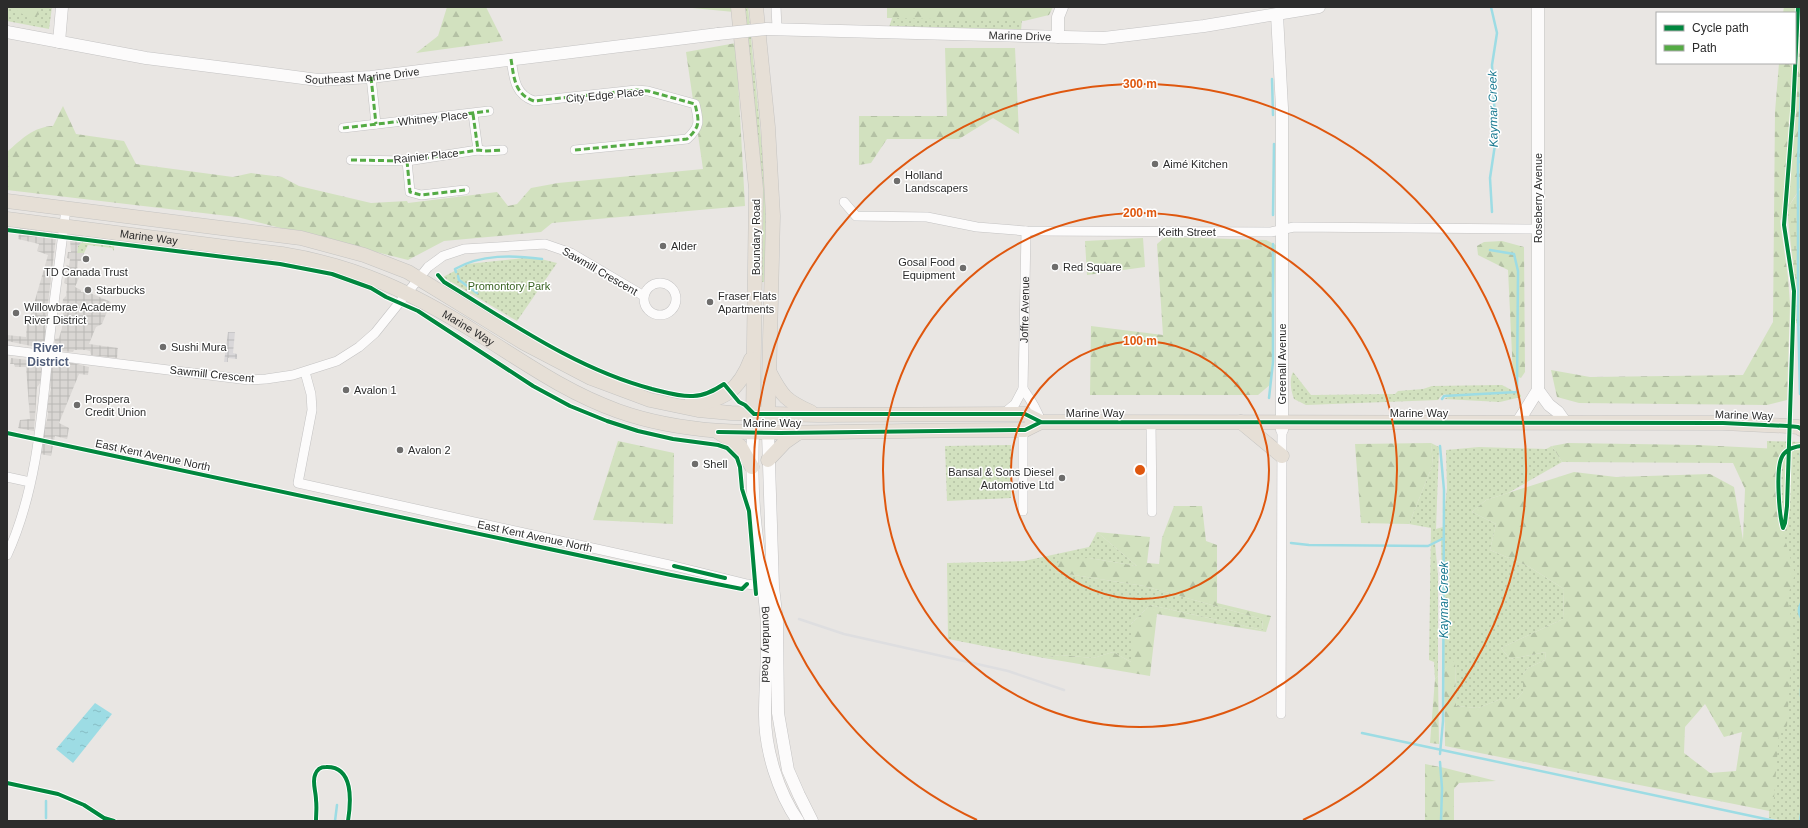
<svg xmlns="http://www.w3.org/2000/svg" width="1808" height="828" font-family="Arial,sans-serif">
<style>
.industrial{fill:url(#industrial-grid)}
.green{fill:url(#green-dots)}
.forest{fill:url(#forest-firs);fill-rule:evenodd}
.wetland{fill:url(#wetland-marsh)}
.plaza{fill:url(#plaza-grid)}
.water{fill:url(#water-ripples)}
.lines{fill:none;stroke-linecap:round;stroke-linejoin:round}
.stream{stroke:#9ddce4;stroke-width:2.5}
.street-casing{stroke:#c4c3c3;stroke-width:10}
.secondary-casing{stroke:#c4c3c3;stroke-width:13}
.primary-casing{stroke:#c5c4c2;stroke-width:15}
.street{stroke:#fcfbfb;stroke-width:9}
.secondary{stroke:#fcfbfb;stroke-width:12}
.primary{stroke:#e6dfd6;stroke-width:14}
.rail{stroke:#dedee0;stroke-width:2.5}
.secondary-bridge-casing{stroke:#c4c3c3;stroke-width:13;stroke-linecap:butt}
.secondary-bridge{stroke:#fcfbfb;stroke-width:12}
.quiet{stroke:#54ab44;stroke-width:3;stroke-dasharray:6 3;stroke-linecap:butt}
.cycleway-casing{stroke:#fff;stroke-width:6}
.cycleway{stroke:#00873e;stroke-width:4}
.ring{fill:none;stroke:#df570e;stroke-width:2}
.poi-dot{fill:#6e6d6c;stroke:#fff;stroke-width:1.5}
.labels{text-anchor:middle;stroke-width:3;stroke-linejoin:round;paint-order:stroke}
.street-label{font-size:11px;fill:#2c2c2c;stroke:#fff}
.poi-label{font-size:11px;fill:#2c2c2c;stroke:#fff;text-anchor:start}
.park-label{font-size:11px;fill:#396322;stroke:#fff}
.water-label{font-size:12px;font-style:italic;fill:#1a7a91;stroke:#fff}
.neighbourhood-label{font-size:12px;font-weight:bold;fill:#505d79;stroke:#fff}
.centre{fill:#df570e;stroke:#fff;stroke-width:2}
.ring-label{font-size:12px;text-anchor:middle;font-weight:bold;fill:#df570e;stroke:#fff;stroke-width:3;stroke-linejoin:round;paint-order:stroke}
</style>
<defs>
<pattern id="industrial-grid" width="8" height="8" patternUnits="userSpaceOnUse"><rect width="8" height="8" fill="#d9d7d9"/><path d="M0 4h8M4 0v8" fill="none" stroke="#bab9ba"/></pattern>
<pattern id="green-dots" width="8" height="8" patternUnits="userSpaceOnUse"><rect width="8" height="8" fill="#d2e1bf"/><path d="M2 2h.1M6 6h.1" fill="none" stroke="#b4c1a4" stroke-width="1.8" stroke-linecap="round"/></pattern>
<pattern id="forest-firs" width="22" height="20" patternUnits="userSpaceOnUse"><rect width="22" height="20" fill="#d2e1bf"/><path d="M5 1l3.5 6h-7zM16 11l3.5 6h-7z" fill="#b4c1a4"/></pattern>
<pattern id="wetland-marsh" width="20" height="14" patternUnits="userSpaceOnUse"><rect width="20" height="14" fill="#d2e1bf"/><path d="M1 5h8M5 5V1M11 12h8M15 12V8" fill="none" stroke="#b4c1a4"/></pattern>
<pattern id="plaza-grid" width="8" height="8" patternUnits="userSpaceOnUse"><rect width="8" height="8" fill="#d9d6d3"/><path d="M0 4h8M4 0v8" fill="none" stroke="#bab8b5"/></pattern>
<pattern id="water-ripples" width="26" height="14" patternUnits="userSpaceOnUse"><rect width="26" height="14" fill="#9ddce4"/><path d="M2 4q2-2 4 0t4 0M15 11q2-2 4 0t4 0" fill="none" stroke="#87bdc4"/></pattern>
</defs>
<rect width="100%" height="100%" fill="#e9e6e3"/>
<path class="industrial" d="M228,332h7l-2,21 4,1v5l-9,-1v4h-4z"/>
<path class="green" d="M7,7h45l-3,22 -42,-8z
M742,7h6l17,171 1,52 -1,52h-4z
M896,7h127l-2,24 -132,-4z
M83,241l31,4v6l-2,-3 -24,-3 -4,8h-7l1,-7z
M533,257l24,6 -40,58 -74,-44 25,-13z
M1293,372l18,23 84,-1 3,-3 25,-2 9,-3 70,-1 19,10v2l-21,5 -56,-3 4,-2 -3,-3 -4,2 -3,4 -132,5 -12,-6c-3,-8 -5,-19 -1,-27z
M1767,441l34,1v379h-18l-14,-3z
M1431,443l8,4 -3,82 7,-2 4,-39 -1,-38 33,-3 67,2 6,-3 10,16 -54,31 -22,7 -14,12 24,12 -6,26 38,16 36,23 -1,30 -62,29 9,11 36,-7 -1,8 -17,8 -5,6v18l-6,7h-16l-23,9 -22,-2 -1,-45 -11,9 -3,-131 -6,3 3,34v100l-3,3 -1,-17 -5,-2 2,-132 -22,-4 24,-60z
M1011,445v53l-64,3 -2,-55z
M1097,532l40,34 -48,-8 -34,14 89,14 118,33 1,11 -113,-25 -19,19v38l-18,-10 -20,6 -33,-3 -16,3 -96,-19 -1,-76 77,-2 65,-14z"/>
<path class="forest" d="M15,7h25l-4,13 -18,-8z
M447,7h39l17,34 -87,12 22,-17z
M682,7h52v5z
M887,7h166l-4,8 -25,6 -137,-3z
M1784,7h17v179l-21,35 8,56 2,28 -3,95 -20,5 -188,-2 -22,-6 -6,-27 39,7 153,-2 30,-53 2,-210 4,-49h16v-50h-12z
M736,43l9,163 -193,17 -11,9 -97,9 -36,19 -171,-43 -230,-27v-38c15,-13 26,-25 46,-26l10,-20 13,28 48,7 12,23 97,13 18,-4 31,4 17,9 72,17 36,-2 1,2 89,-11 11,14 9,-2 14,-16 27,-5 145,-14 -17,-117z
M945,48h70l4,86 -26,-16 -34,21h-72l-16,24 -12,2v-49h88z
M1165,237l101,3 10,5 -5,139 -13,11h-168l1,-69 72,9 -6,-91z
M1143,238l2,29 -58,8 -2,-34z
M1502,241l22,6 1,125 -4,6 -8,-3 -5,-105 -30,-15 -1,-9 7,-4z
M618,441l56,12 -1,71 -80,-4z
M1431,443l2,21 -24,60 -48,-1 -6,-79z
M1568,443l130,2 82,4 -5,31 3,35 17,59 -8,24 6,27 -6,101 -8,7 -5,65 -5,13 -324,-65 -1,-76 11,-10 1,46 22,2 23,-9h16l6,-7v-18l5,-6 17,-8 1,-8 -36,7 -9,-11 62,-29 1,-30 -36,-23 -38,-16 6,-26 -24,-12 14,-12 88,-28 42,5 94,-3 24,13 9,53 2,-51 -12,-26 -171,-1 -10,-16zM1705,704l19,33 18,-5 -6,39 -26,2 -26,-20 1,-26z
M1174,506h28l4,35 11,4v58l54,13 -5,16 -109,-18 -7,62 -106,-18 16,-3 33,3 20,-6 18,10v-38l19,-19 113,25 -1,-11 -118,-33 -89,-14 4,-12 30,-2 48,8 -40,-34 53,5 -3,26 12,1 3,-26z
M1438,676l1,68 -9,-1 5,-64z
M1425,764l20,4 51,13 -37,2 -5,6v32h-29z"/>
<path class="wetland" d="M1801,188v139l-6,-5 1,-30 -9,-83z"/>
<path class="plaza" d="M20,227l32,5 4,6 -11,90 2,5 -1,11 -5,4 -34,-7v-6l19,2 1,-16h2l19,-66 -11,-4 2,-7 -21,-5z
M74,234l9,1v6l-5,5 -1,7h7l-3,8h-3l-1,11h2v6l-4,9 6,3v2l9,1 21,9 -9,22 -6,3 -7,17 29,4 -1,10 -26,-3 -1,-4 -4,-1h-12l-1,2 -13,-1 -5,-4v-8l4,-1 3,-10v-6l-2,-1 4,-10 -2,-4 1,-8 3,-3 1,-12 -3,-1 1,-5 2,-1 1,-5h-2v-7l3,1 1,-7 -3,-1 1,-6h3l-1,-12z
M31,357l9,1 3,4 -2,20 -4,5 -3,44 -16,-3 2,-8 10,-1 -4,-52h-11l-1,-3h-4l1,-6 17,2z
M60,360l29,7 -1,8 -9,-1 -20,49 10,5 -2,11 -12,-3 -4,20 -11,-2 5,-29 2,-5 1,-7 -2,-6 5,-18 -2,-7 2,-16 4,-5z"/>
<path class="water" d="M95,703l17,11 -39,49 -17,-14z"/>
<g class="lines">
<path class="stream" d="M1491,7l6,26 -5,32 4,73 -6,40 2,34
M1272,79l1,36
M1798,163l3,-75
M1273,215l1,-71
M456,272l-1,-3c26,-15 58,-14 87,-10
M458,276l1,4 18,13
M1800,394l-2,-82v-149l3,-2
M1269,398l4,-36v-118
M1442,399l2,-3 73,-4 1,-121 -4,-17 -24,-4
M1801,454v2
M1291,543l18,2 119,1 16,-8
M1801,603c-3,6 -3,9 0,15
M1801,689v7
M1362,733l413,88
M1440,754l3,-33 1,-231 -4,-44
M1440,762l2,26 -1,33
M46,818v-17
M335,821l2,-16
M1800,821l1,-7"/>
<g class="street-casing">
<g id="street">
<path d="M776,7l1,21"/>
<path d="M511,59c3,18 3,35 23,42l102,-11 12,1 47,13c4,17 6,22 -8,35l-112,11"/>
<path d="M371,77l5,47"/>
<path d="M473,114l5,36"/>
<path d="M343,128l146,-17"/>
<path d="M351,160l56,1 71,-11 7,1 18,-1"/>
<path d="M407,161l3,31 11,3 44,-5"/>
<path d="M844,202l12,14 71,1 50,10 49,4 245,1 23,-5 244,2"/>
<circle cx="660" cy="299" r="16"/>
<path d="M7,350l242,30 17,-1 27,-4 44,-14 22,-14 16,-14 53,-66 15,-11 21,-7 81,-5 26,9 73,43"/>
<path d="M305,372l6,22 1,16 -14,73 376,83 73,18 21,3"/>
<path d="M1023,389c8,11 14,20 18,33"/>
<path id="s1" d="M1003,414l12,-10 8,-15 3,-158"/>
<path d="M1151,422l1,90"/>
<path d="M1023,430v81"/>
<path d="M7,477l23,5"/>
<path d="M7,555c30,-65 35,-141 42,-211 5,-45 12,-91 17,-136"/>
<path d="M1281,714l1,-284"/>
</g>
</g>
<g class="secondary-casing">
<g id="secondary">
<path d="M1277,15l5,93v322"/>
<path id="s2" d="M766,29l338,9 100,-12 115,-19"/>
<path id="s3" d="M7,32l139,26 119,15 53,7 53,-3 347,-43"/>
<path d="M1058,37v-20l4,-10"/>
<path d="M59,42l3,-35"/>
<path d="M1538,390l11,15 9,7 7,10"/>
<path d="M1518,422l20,-32v-383"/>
<path id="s4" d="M753,432c-1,30 -1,59 2,88 3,31 8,61 11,91 3,35 -1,69 -1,104 0,35 13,77 33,106"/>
<path d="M768,433l5,154 4,35 1,91 10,57 11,25 13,26"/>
</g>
</g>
<g class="primary-casing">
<g id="primary">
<path d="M738,7l18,182 -3,233"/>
<path d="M756,7l12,120 5,89 -5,206"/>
<path d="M7,201l294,37 63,17 44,17 116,71 67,35 59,22 48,10 33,3 87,2 207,-1 16,8"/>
<path id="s5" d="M7,219l275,35c75,12 131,39 195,79 47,29 88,59 141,78 70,25 144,22 218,21 63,-1 126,-2 189,-2l16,-8 682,1 65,3 10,1 3,2"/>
<path d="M770,373c12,23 16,28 41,39"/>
<path d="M689,405c34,-4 50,-14 62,-46"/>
<path d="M1241,422l41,34"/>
<path d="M718,432l22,14 12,21"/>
<path d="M768,460l17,-18 13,-9"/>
</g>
</g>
<use href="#street" class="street"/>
<use href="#secondary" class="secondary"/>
<use href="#primary" class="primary"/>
<path class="rail" d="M799,619l45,15 164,37 56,19"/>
<g class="secondary-bridge-casing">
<path id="secondary-bridge" d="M718,34l48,-5"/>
</g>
<use href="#secondary-bridge" class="secondary-bridge"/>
<path class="quiet" d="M511,59c3,18 3,35 23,42l102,-11 12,1 47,13c4,17 6,22 -8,35l-112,11
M371,77l5,47
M473,114l5,36
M343,128l146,-17
M351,160l56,1 71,-11 7,1 18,-1
M407,161l3,31 11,3 44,-5"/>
<g class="cycleway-casing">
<path id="cycleway" d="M1798,7l-5,104 -9,114 10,66 -7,215 -2,17 -2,5c-4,-14 -7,-56 -2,-69 3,-9 12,-12 20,-13
M7,230l273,34 52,10 39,14 15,9 32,14 115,75 37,20 37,15 31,10 35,8 45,6 9,3 10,10 3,9 2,22 7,22 7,83
M438,275l6,7c66,40 132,87 208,107 13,3 27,8 41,7 12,0 22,-6 31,-12l15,18 6,3 9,9h271l16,8
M718,432l62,1 245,-3 16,-8 682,1 65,3 10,1 3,2
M7,433l664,142 71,14 5,-5
M674,566l51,12
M7,783l51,11 26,11 20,13 10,3
M316,821c0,-7 1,-14 0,-21 0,-8 -4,-18 -1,-25 2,-6 5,-8 11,-8 28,-1 25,35 22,54"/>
</g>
<use href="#cycleway" class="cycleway"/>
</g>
<g class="ring">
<circle cx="1140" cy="470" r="129"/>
<circle cx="1140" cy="470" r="257"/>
<path d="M977 820A386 386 0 1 1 1303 820"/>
</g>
<g class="poi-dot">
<circle cx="1155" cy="164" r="4"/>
<circle cx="897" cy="181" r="4"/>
<circle cx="663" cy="246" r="4"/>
<circle cx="86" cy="259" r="4"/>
<circle cx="1055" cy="267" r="4"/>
<circle cx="963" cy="268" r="4"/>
<circle cx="88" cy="290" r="4"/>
<circle cx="710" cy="302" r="4"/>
<circle cx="16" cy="313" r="4"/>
<circle cx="163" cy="347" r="4"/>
<circle cx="346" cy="390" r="4"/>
<circle cx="77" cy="405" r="4"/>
<circle cx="400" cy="450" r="4"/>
<circle cx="695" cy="464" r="4"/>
<circle cx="1062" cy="478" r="4"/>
</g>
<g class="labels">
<g class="street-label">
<text dy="4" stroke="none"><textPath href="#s2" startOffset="254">Marine Drive</textPath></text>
<text dy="4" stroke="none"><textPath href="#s3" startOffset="359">Southeast Marine Drive</textPath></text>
<text transform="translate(605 95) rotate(-5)" y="4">City Edge Place</text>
<text transform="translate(433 118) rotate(-6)" y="4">Whitney Place</text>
<text transform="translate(426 156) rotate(-6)" y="4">Rainier Place</text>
<text transform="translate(1538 198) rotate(-90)" y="4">Roseberry Avenue</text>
<text x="1187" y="236">Keith Street</text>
<text dy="4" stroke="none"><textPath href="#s5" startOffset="143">Marine Way</textPath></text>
<text transform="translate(756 237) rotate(-90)" y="4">Boundary Road</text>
<text transform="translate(600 271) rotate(30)" y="4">Sawmill Crescent</text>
<text dy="4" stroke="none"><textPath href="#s1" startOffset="112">Joffre Avenue</textPath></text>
<text dy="4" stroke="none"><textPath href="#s5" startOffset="479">Marine Way</textPath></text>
<text transform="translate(1282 364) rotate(-90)" y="4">Greenall Avenue</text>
<text transform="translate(212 374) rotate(6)" y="4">Sawmill Crescent</text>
<text x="1095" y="417">Marine Way</text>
<text x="1419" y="417">Marine Way</text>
<text transform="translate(1744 415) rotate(2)" y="4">Marine Way</text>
<text x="772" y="427">Marine Way</text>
<text transform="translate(153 455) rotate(12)" y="4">East Kent Avenue North</text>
<text transform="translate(535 536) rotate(12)" y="4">East Kent Avenue North</text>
<text dy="4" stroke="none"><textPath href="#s4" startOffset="213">Boundary Road</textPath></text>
</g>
<g class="poi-label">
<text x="1163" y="168">Aimé Kitchen</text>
<text x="905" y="179">Holland<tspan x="905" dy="13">Landscapers</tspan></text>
<text x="671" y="250">Alder</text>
<text x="955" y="266" text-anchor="end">Gosal Food<tspan x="955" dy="13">Equipment</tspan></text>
<text x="1063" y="271">Red Square</text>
<text x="86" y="276" text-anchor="middle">TD Canada Trust</text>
<text x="96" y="294">Starbucks</text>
<text x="718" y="300">Fraser Flats<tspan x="718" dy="13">Apartments</tspan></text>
<text x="24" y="311">Willowbrae Academy<tspan x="24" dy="13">River District</tspan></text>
<text x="171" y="351">Sushi Mura</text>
<text x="354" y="394">Avalon 1</text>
<text x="85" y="403">Prospera<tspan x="85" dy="13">Credit Union</tspan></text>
<text x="408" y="454">Avalon 2</text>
<text x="703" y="468">Shell</text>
<text x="1054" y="476" text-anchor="end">Bansal &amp; Sons Diesel<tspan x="1054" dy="13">Automotive Ltd</tspan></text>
</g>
<g class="park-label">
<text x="509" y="290">Promontory Park</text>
</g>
<g class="water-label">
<text transform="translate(1493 109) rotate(-91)" y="4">Kaymar Creek</text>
<text transform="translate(1444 600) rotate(-90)" y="4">Kaymar Creek</text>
</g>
<g class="neighbourhood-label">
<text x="48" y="352">River<tspan x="48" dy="14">District</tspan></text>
</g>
</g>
<circle cx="1140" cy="470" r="6" class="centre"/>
<g class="ring-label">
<text x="1140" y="88">300 m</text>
<text x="1140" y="217">200 m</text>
<text x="1140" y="345">100 m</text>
</g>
<rect width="1808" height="828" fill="none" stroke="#2c2c2c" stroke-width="16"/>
<rect x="1656" y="12" width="140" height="52" fill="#ffffff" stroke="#ababab"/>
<rect x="1664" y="25" width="20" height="6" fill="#00873e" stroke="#ababab"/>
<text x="1692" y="32" font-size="12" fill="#2c2c2c">Cycle path</text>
<rect x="1664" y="45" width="20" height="6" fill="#54ab44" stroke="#ababab"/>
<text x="1692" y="52" font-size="12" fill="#2c2c2c">Path</text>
</svg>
